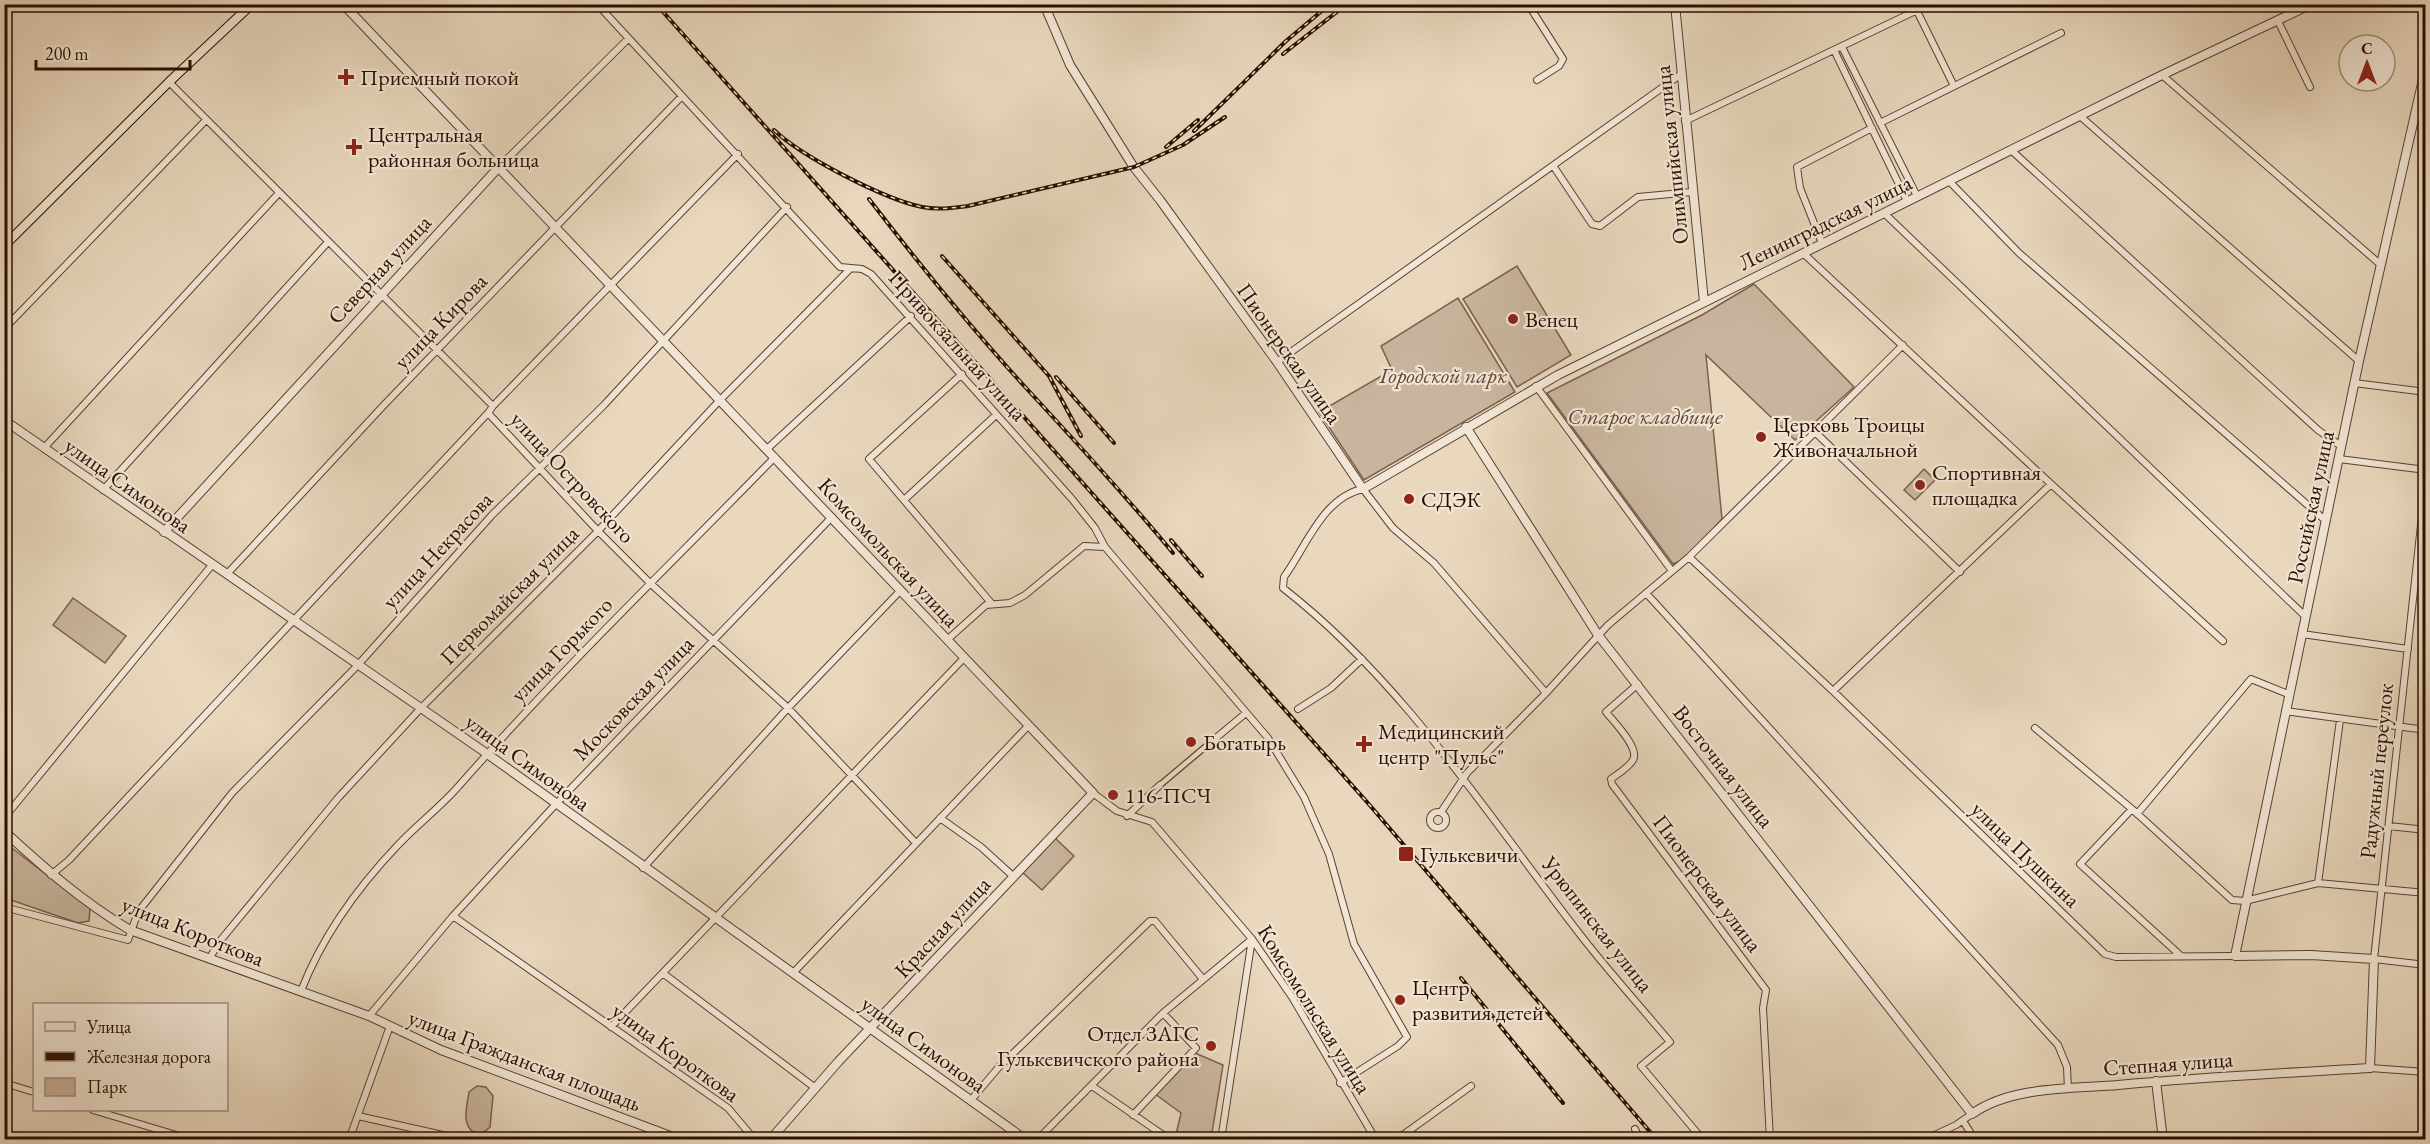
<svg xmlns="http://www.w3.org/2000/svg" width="2430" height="1144" font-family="'EB Garamond',serif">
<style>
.green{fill:#c9b59e;stroke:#7a614f;stroke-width:1.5}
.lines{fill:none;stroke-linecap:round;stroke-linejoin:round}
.pedestrian-casing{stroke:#5a4030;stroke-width:7}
.minor-casing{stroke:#5a4030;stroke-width:8}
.tertiary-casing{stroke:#5a4030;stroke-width:10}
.secondary-casing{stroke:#2a0d00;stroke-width:10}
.pedestrian{stroke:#f1e6d5;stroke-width:4.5}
.minor{stroke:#f1e6d5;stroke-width:6}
.tertiary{stroke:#f1e6d5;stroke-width:8}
.secondary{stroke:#f1e6d5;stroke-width:8}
.rail-casing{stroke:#2a0d00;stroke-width:4}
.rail{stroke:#f1e6d5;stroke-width:1.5;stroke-dasharray:4.5;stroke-linecap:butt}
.poi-dot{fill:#8f2418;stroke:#f1e6d5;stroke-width:2}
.labels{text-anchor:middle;stroke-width:4.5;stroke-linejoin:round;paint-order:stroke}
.poi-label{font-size:22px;fill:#2a0d00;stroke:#f1e6d5;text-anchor:start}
.street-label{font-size:22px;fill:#2a0d00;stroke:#f1e6d5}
.park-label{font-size:22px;font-style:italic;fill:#624837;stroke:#f1e6d5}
</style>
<rect width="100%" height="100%" fill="#e9d8be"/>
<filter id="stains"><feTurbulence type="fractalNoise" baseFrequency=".00333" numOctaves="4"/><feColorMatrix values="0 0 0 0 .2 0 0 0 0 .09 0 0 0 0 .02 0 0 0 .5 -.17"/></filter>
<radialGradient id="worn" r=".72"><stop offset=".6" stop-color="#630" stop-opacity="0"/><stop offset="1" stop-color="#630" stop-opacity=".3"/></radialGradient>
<path class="green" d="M1517,266l54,89 -54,32 -54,-88z
M1754,284l100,103 -59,53 -89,-85 16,164 -37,40 -12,5 -126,-171 155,-78z
M1458,298l57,94 -151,88 -45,-68 73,-42 -11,-24z
M1924,469l11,11 -20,20 -11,-10z
M73,598l53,38 -21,27 -52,-38z
M1055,838l19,18 -32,34 -20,-18z
M4,842l86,66 -1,13 -11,2 -73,-25z
M1195,1053l28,12 -12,74h-36l6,-26 -26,-19z
M477,1086l9,1 7,9 -3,31 -6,5 -7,2c-17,-7 -10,-27 -8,-42z"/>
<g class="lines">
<g class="pedestrian-casing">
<path id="pedestrian" d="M1160,785l51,-43"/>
</g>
<g class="minor-casing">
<path id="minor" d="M597,4l243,263 22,2 9,5 201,225 23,29 10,19
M1528,4l35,55 -4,7 -22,14
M1665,4l11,3
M1917,11l37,75
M2278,21l32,66
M1842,47l75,149
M1834,50l73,151
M2162,75l219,190
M169,82l324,324 -5,7 110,118 53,53 137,124 127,134
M2080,116l279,245
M1685,121l245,-117
M1880,123l181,-90
M2011,150l307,280 23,16
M1554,167l38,57 8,2 38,-29 54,-5
M498,168l130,-129
M1949,181l70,72 307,268
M1884,213l421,403
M1822,243l-22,-55 -3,-21 75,-39
M1803,253l248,231 172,157
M4,329l202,-209
M1277,362l403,-287
M962,374l-93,85 123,145
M2354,383l72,9
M1536,386l136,185
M493,406l245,-252
M1815,432l145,140
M44,448l234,-254
M767,449l144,-133
M2339,459l87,11
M2426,479l-52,480 52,6
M103,490l225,-248
M904,500l92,-85
M1689,557l144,134 272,263 11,3 119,-1
M227,574l157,-169 298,-309
M1646,593l412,452 9,22 1,22
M2302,634l106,15
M947,640l39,-35 24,-2 15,-8 59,-49 21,1 163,191 36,59 25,57 25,90 53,93 -9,9 -58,37
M1638,684l-32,28c8,10 34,36 27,48 -4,7 -15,14 -22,19l1,5 154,206 -3,18 7,132
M1833,691l218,-207
M1546,693l-112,-130 -41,-35 -30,-39c-40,8 -57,58 -79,88l-1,11c122,95 205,228 299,349 28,36 59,70 88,105l-29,24 62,74
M1298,709l33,-21 31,-29
M2285,711l141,19
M2035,728l97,81 100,91 13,1 73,-18 108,10
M1211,742l35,-29
M1093,793l24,18 35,11 100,117 40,58 84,143
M2132,809l-52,55 101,92
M1430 820a8 8 0 1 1 16 0a8 8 0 1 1-16 0Z
M1441,812l26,-39 79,-80 62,-68 81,-68 214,-212
M2137,814l114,-135 37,15
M1127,816l33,-31
M4,818l208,-253
M940,818l41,29 33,30
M2389,826l37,4
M643,868l145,-160 112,-117
M51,875l18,-15 419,-447
M2318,883l22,-163
M4,907l124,33 10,-28 94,-119 125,-127 135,-151 112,-110 183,-198
M453,916l275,192 27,32
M209,959l11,-18 118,-143 83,-90 177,-177 121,-130 130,-131
M794,972l234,-246
M664,974l150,113
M301,991c21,-54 57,-104 97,-146 19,-20 41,-37 59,-57 101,-115 211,-221 318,-331
M369,1016l84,-100 102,-111 277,-288
M611,1027l353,-369
M2370,1068l56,4
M4,1083l30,9
M1092,1086l74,51
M971,1100l28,-33 151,-146h5l47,57
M93,1110l100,30
M1133,1115l63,-67 -33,-35
M358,1116l107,24
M1963,1121l12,19
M1635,1129l5,11
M349,1140l41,-114
M1037,1140l126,-127 89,-74
M1221,1140l31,-201
M1396,1140l75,-54
M1924,1140l32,-15 16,-11"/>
</g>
<g class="tertiary-casing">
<path id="tertiary" d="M343,4l750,789 -255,269 -68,78
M1044,4l26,61 63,101 27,34 117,162 86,127 195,-114 604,-300 150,-71
M1675,4l29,298
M4,420l482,333 540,387
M1466,427l132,208 374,479c39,-28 100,-25 146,-29 84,-8 168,-12 252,-17l4,-109 -63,-4 -76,1 124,-595 67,-295
M164,532l334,-364
M4,831c40,37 79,71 126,99l239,86 72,34 240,90
M2156,1081l7,59"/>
</g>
<g class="secondary-casing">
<path id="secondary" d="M4,246l165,-164 83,-78"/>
</g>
<use href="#pedestrian" class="pedestrian"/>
<use href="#minor" class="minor"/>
<use href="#tertiary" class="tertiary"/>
<use href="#secondary" class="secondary"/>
<g class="rail-casing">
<path id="rail" d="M656,4l711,798 290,338
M1283,54l64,-50
M774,130c28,27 110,69 148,77 15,3 30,1 46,-1l166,-39 49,-22 42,-28
M1194,131l92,-90 44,-37
M1166,147l32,-27
M869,199c50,65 103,130 158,190 50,54 99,107 146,164
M942,256l107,120 32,60
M1056,377l58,66
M1171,540l31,36
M1461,978l102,125"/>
</g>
<use href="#rail" class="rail"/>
</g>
<g class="poi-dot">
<path d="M343 68h6v6h6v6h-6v6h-6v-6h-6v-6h6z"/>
<path d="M351 138h6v6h6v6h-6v6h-6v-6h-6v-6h6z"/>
<circle cx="1513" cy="319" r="6"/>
<circle cx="1761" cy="437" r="6"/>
<circle cx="1920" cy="485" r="6"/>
<circle cx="1409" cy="499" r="6"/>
<circle cx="1191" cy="742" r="6"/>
<path d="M1361 735h6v6h6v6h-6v6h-6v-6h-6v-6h6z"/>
<circle cx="1113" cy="795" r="6"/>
<rect x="1398" y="846" width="16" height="16" rx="3"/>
<circle cx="1400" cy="1000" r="6"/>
<circle cx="1211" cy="1046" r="6"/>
</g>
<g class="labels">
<g class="poi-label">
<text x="360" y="85">Приемный покой</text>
<text x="368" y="142">Центральная<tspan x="368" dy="25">районная больница</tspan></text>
<text x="1525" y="327">Венец</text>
<text x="1773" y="432">Церковь Троицы<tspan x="1773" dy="25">Живоначальной</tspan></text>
<text x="1932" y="480">Спортивная<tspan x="1932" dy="25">площадка</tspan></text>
<text x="1421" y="507">СДЭК</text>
<text x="1378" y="739">Медицинский<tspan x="1378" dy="25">центр "Пульс"</tspan></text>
<text x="1203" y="750">Богатырь</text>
<text x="1125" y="803">116-ПСЧ</text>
<text x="1420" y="862">Гулькевичи</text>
<text x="1412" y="995">Центр<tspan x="1412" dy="25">развития детей</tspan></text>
<text x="1199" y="1041" text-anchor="end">Отдел ЗАГС<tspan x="1199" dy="25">Гулькевичского района</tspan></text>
</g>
<g class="street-label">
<text transform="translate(1671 155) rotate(-96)" y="8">Олимпийская улица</text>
<text transform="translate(1825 222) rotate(-26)" y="8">Ленинградская улица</text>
<text transform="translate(379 269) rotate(-47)" y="8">Северная улица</text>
<text transform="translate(440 321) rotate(-46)" y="8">улица Кирова</text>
<text transform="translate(958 345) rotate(48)" y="8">Привокзальная улица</text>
<text transform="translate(1290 353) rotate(55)" y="8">Пионерская улица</text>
<text transform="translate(573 477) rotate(47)" y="8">улица Островского</text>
<text transform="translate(128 485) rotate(35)" y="8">улица Симонова</text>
<text transform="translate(2310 507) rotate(-78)" y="8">Российская улица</text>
<text transform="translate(437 550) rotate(-47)" y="8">улица Некрасова</text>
<text transform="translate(889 552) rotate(47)" y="8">Комсомольская улица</text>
<text transform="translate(509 595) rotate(-45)" y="8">Первомайская улица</text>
<text transform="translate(561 649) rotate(-46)" y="8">улица Горького</text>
<text transform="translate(633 698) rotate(-46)" y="8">Московская улица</text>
<text transform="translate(528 762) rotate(36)" y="8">улица Симонова</text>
<text transform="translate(1724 766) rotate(52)" y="8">Восточная улица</text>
<text transform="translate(2376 771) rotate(-84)" y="8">Радужный переулок</text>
<text transform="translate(2026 854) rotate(44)" y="8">улица Пушкина</text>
<text transform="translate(1708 883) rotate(53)" y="8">Пионерская улица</text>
<text transform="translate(1598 924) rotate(52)" y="8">Урюпинская улица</text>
<text transform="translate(942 927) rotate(-47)" y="8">Красная улица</text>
<text transform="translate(193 931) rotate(22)" y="8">улица Короткова</text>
<text transform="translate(1315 1009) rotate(58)" y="8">Комсомольская улица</text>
<text transform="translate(924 1044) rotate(36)" y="8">улица Симонова</text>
<text transform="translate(676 1052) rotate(36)" y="8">улица Короткова</text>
<text transform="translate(525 1060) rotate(21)" y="8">улица Гражданская площадь</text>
<text transform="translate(2168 1063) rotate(-4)" y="8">Степная улица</text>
</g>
<g class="park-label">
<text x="1443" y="383">Городской парк</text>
<text x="1645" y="424">Старое кладбище</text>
</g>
</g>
<rect width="2430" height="1144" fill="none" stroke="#e9d8be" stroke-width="24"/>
<rect x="6" y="6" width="2418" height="1132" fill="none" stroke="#2a0d00" stroke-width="3"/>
<rect x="12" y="12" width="2406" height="1120" fill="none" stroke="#2a0d00" stroke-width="1.5"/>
<rect x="33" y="1003" width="195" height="108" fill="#f1e6d5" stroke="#a18f80" stroke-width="1.5"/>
<rect x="45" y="1022" width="30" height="9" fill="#f1e6d5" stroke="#a18f80" stroke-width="1.5"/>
<text x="87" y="1033" font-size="18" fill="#2a0d00">Улица</text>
<rect x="45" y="1052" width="30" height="9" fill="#2a0d00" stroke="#a18f80" stroke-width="1.5"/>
<text x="87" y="1063" font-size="18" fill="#2a0d00">Железная дорога</text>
<rect x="45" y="1078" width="30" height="18" fill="#c9b59e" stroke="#a18f80" stroke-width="1.5"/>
<text x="87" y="1093" font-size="18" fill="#2a0d00">Парк</text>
<g transform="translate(2367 63)"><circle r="28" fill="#f1e6d5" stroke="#a18f80" stroke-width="1.5"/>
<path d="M0-4.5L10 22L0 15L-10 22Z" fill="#8f2418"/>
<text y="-9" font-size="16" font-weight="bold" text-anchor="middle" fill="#2a0d00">С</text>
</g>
<path d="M36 60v9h154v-9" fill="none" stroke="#2a0d00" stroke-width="3"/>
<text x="45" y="60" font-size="18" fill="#2a0d00" stroke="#f1e6d5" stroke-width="4.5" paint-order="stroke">200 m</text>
<rect width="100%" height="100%" filter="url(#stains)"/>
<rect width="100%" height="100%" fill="url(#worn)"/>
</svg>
